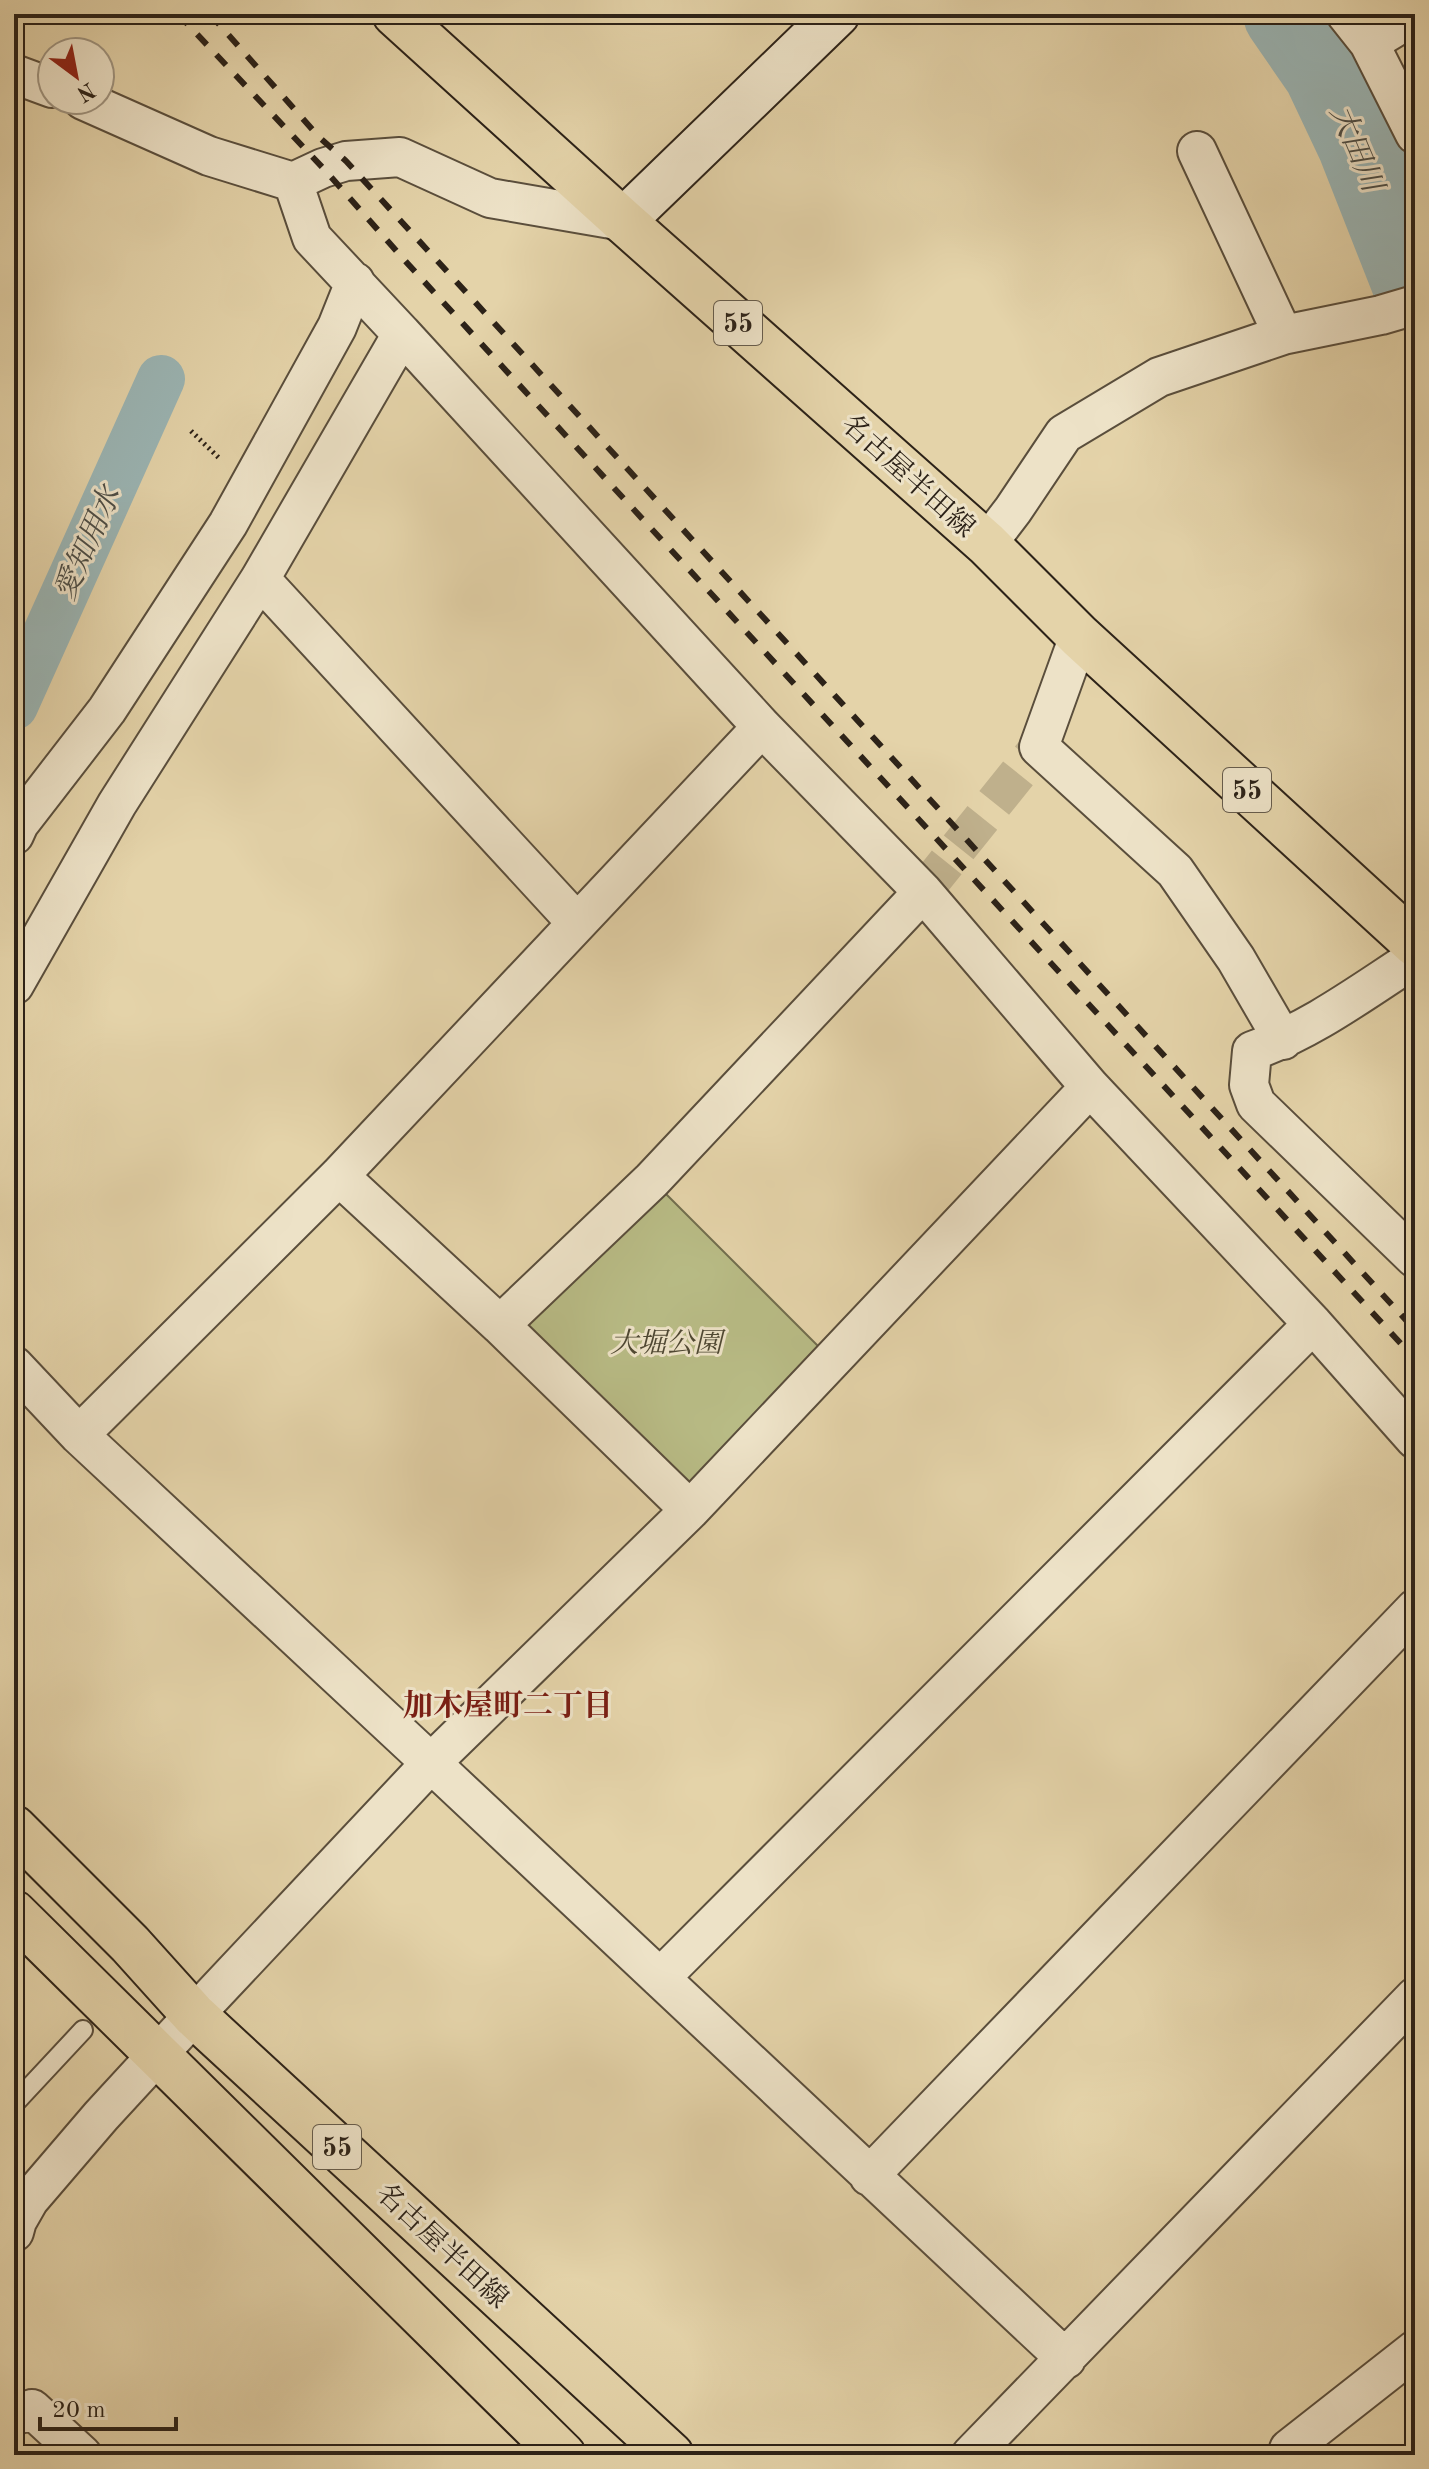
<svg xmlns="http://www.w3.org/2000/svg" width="1429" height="2469" font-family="'Old Standard TT','Noto Serif JP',serif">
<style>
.park{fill:#b8bb85;stroke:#726e4e;stroke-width:2}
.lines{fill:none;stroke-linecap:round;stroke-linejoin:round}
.canal{stroke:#9bb5b4;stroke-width:48}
.river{stroke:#9bb5b4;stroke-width:82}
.street-tunnel{stroke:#bfb08c;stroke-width:38;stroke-dasharray:38 19;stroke-linecap:butt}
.lane-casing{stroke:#5a4e3c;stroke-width:22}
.street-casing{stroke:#5a4e3c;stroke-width:42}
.secondary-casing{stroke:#2c2218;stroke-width:48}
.primary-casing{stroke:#2c2218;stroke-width:48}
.path{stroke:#2c2218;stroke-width:5;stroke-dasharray:2 4;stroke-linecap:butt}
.lane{stroke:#ede2c7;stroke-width:18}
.street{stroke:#ede2c7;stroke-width:38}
.secondary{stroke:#ede2c7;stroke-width:44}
.primary{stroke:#e4d3a9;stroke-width:44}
.rail{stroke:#2c2218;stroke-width:6;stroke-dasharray:14 14;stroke-linecap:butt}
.labels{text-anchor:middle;stroke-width:6;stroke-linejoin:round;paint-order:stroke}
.shield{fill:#ede2c7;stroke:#665c4c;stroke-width:2}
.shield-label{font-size:26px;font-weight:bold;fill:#2c2218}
.street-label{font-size:28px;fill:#2c2218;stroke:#ede2c7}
.park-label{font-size:28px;font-style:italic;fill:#4f4833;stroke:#ede2c7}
.water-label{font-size:30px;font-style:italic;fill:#4d4e47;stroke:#ede2c7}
.neighbourhood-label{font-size:30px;font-weight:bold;fill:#7a1f14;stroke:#ede2c7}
</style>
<rect width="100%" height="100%" fill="#e4d3a9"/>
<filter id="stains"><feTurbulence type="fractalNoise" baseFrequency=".0025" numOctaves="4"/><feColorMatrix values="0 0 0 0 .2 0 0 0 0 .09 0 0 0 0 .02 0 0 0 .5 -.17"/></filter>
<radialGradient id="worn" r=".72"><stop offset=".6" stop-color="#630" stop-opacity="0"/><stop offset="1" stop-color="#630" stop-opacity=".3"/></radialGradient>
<path class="park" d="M652,1180l180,180 -142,150 -190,-185z"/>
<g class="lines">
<path class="canal" d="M14,706l147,-327"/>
<path class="river" d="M1284,14l40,58 34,72 57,145"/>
<path class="street-tunnel" d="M923,892l116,-145"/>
<g class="lane-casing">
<path id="lane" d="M14,2104l69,-74"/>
</g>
<g class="street-casing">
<path id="street" d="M1346,14l23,29
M1415,15l-46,28 46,91
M14,74l38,14
M83,100l126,56 84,26 30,-14 23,-7 54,-4 90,41 133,23
M1197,151l86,184
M293,182l19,56 90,96
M987,544l26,-34 51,-76 95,-57 124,-42 98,-20 34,-10
M260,579l317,344
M1079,636l-40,111 136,124 61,88 47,81
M762,727l161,165 167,195
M14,835l5,-11 88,-114 121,-186 109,-197 18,-45
M1415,958c-53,34 -103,72 -163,93l-3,34 7,19 159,154
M14,985l103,-181 143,-225 142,-245 360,393 -423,449 -260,259
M339,1176l161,149 190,185
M500,1325l152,-145 271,-288
M14,1366l65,69 352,328 635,596
M660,1978l653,-654
M869,2176l546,-567
M14,2232l3,-11 12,-21 72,-84 93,-101 237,-252 259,-253 400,-423 223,237 102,115
M14,2416l18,-7 50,46
M971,2455l444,-458
M1294,2455l-5,-6 126,-99"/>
</g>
<g class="secondary-casing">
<path id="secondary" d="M623,221l214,-207"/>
</g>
<g class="primary-casing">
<path id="primary" d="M395,14l228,207 364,323 92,92 336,308
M14,1828l116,116 64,71 477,440
M14,1913l549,542"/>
</g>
<path class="path" d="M191,431l28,27"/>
<use href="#lane" class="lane"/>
<use href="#street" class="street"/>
<use href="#secondary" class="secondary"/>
<use href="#primary" class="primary"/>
<path class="rail" d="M178,14l145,154 85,96 1007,1095
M210,14l109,123 27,24 1069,1169"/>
</g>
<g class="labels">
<g class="shield">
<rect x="714" y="301" width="48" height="44" rx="6"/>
<rect x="1223" y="768" width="48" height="44" rx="6"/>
<rect x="313" y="2125" width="48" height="44" rx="6"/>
</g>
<g class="shield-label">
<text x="738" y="332">55</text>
<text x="1247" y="799">55</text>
<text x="337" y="2156">55</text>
</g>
<g class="street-label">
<text transform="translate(909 475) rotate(42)" y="10">名古屋半田線</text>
<text transform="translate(443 2245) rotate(43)" y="10">名古屋半田線</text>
</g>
<g class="park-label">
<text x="666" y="1352">大堀公園</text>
</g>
<g class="water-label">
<text transform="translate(1357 148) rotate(67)" y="10">大田川</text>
<text transform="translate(87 543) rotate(-66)" y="10">愛知用水</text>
</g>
<g class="neighbourhood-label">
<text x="508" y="1715">加木屋町二丁目</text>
</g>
</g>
<rect width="1429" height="2469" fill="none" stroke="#e4d3a9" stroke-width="48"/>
<rect x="16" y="16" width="1397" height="2437" fill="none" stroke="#2c2218" stroke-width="4"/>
<rect x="24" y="24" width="1381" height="2421" fill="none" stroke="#2c2218" stroke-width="2"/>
<g transform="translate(76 76) rotate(148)"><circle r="38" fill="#ede2c7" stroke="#a09581" stroke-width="2"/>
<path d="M0-6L14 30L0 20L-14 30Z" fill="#8f2418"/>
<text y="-12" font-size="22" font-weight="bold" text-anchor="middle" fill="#2c2218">N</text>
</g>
<path d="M40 2417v12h136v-12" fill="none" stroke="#2c2218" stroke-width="4"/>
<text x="52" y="2417" font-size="24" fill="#2c2218" stroke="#ede2c7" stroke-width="6" paint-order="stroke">20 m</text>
<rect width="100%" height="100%" filter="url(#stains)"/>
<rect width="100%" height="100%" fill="url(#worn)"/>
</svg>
